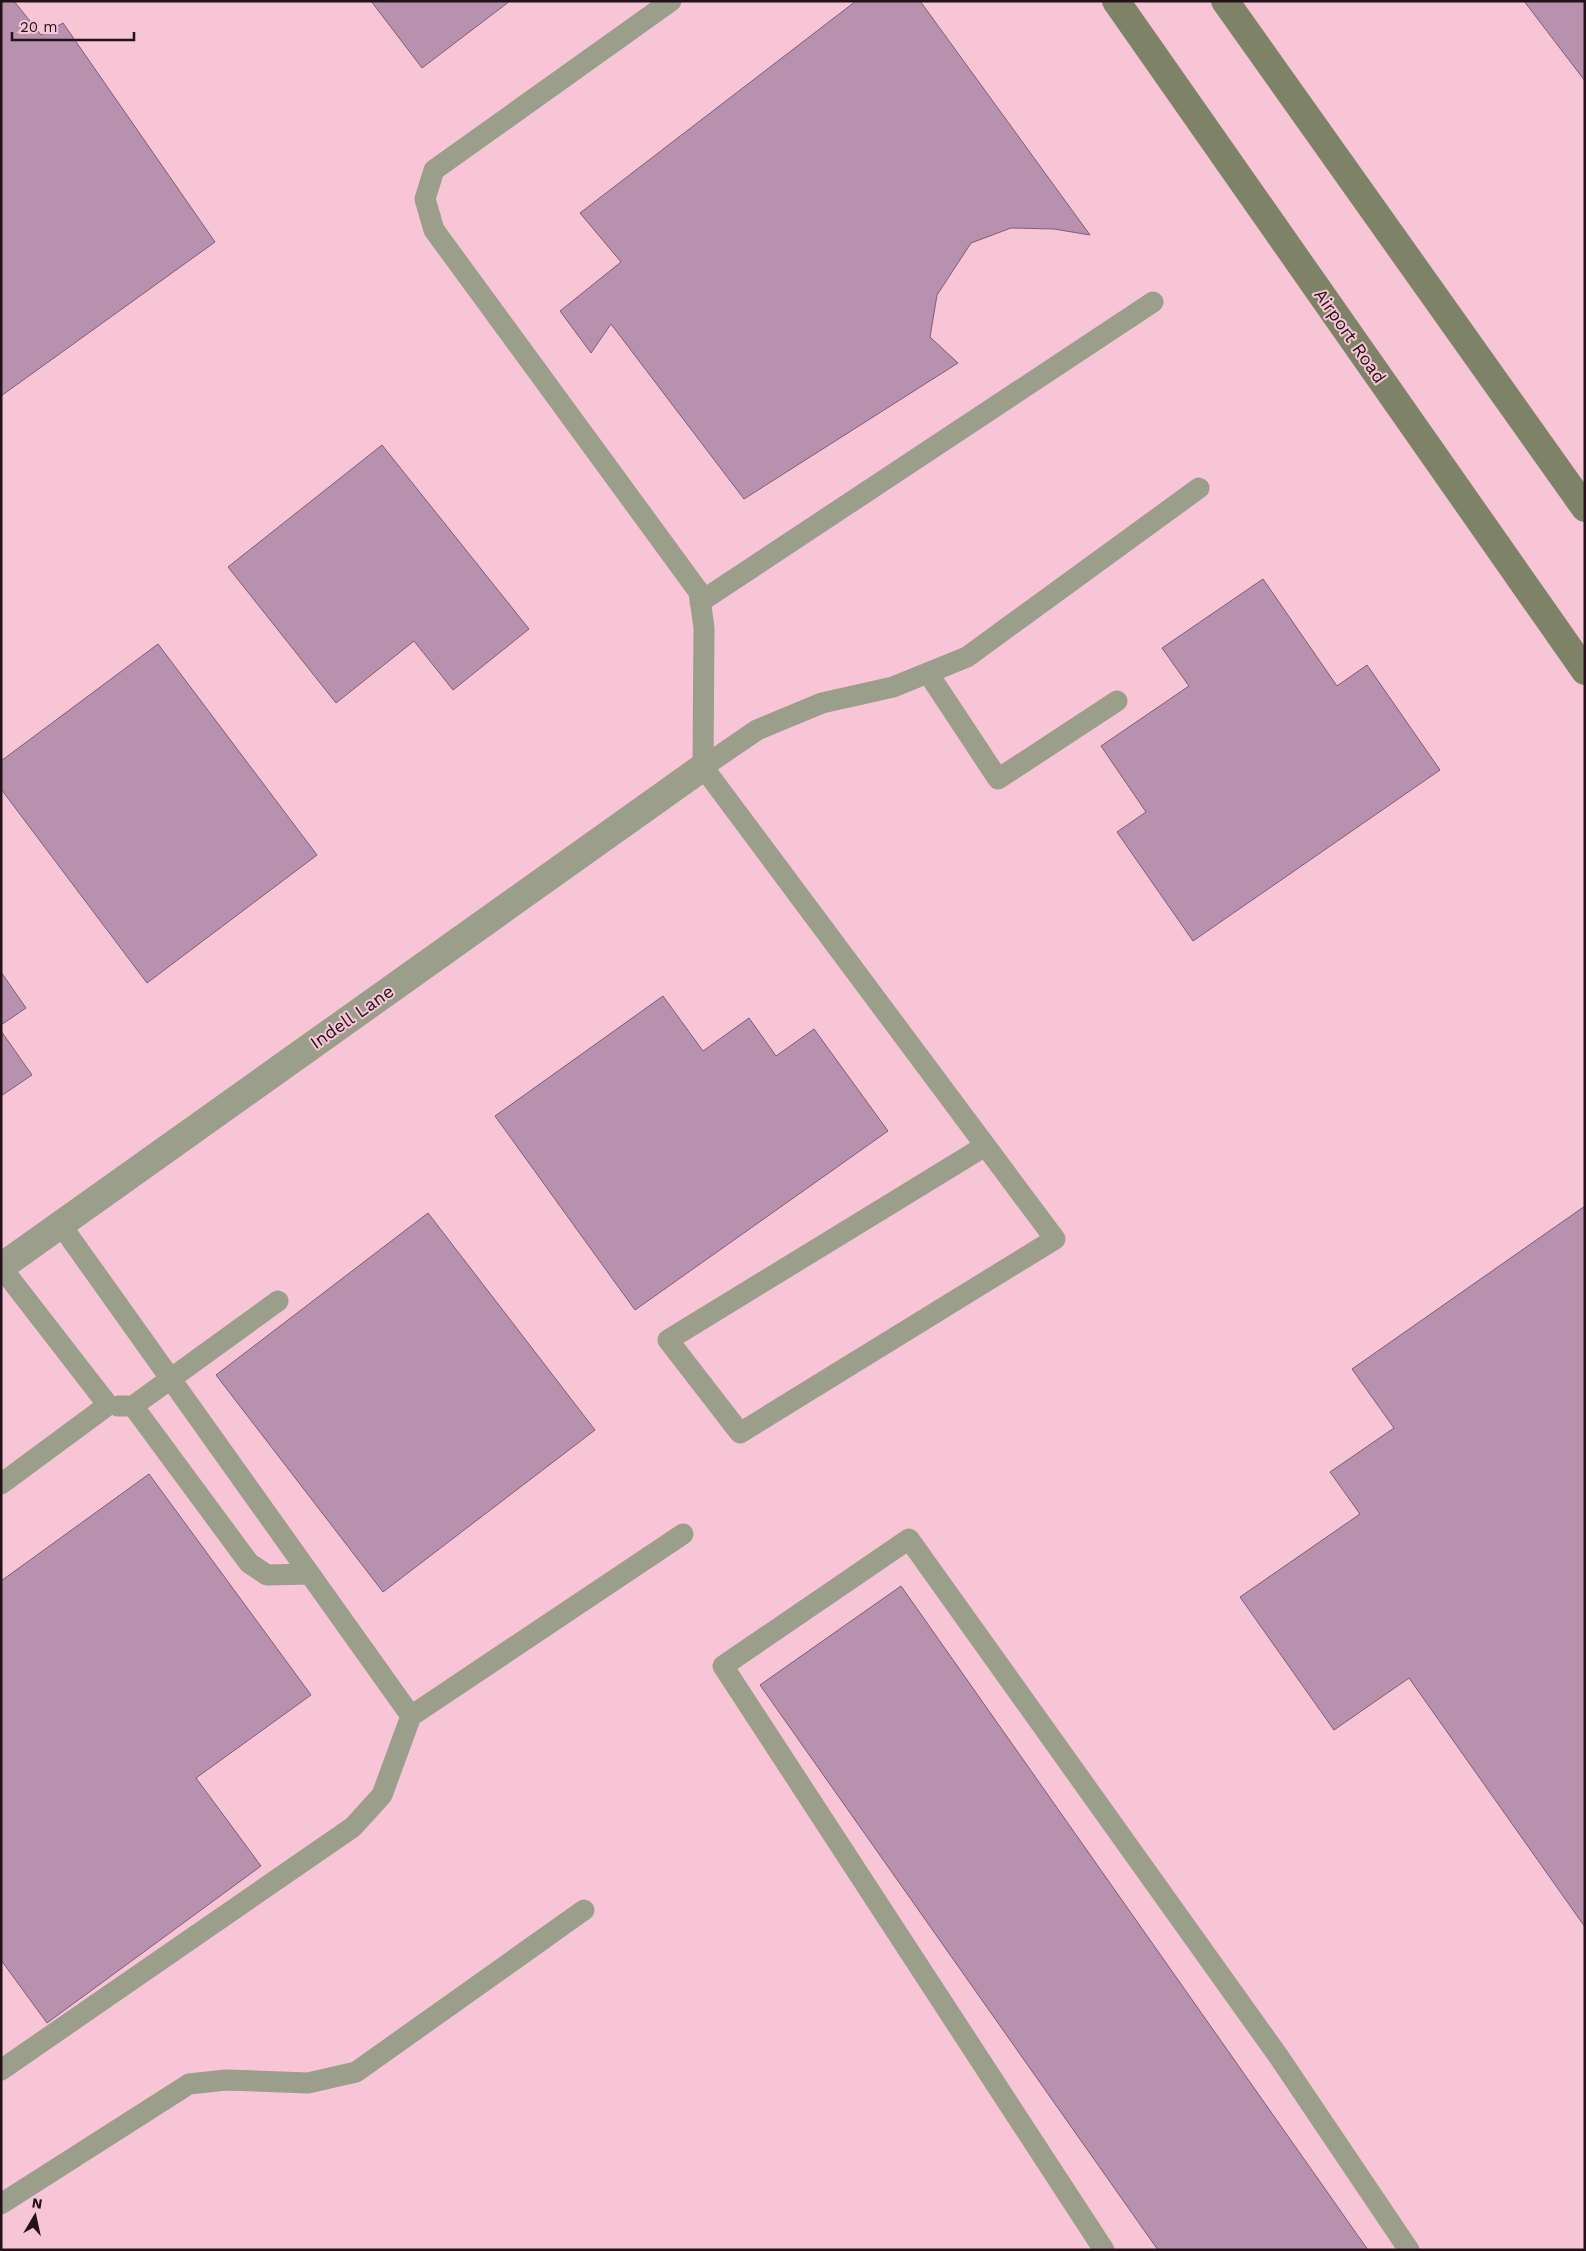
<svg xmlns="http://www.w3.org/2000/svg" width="1586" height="2251" font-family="'Work Sans',sans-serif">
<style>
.building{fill:#b791ae;stroke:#7f5c77}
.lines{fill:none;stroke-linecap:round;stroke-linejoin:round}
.service{stroke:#9a9e8b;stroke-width:21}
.minor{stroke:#9a9e8b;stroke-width:28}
.secondary{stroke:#7e8367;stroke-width:28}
.labels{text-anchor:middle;stroke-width:4;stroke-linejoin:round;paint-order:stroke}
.street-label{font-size:18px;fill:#231219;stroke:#f7c5d6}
</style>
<rect width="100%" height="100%" fill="#f7c5d6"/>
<path class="building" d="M1,1h13l27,34 22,-12 152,219 -214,154z
M371,1h139l-88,67z
M856,1h64l170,234 -36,-6 -43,-1 -40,15 -34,52 -7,42 28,26 -214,136 -133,-175 -20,29 -31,-42 61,-49 -41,-49z
M1524,1h61v80z
M382,445l147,184 -76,61 -39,-49 -78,62 -108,-136z
M1263,579l74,107 30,-21 73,105 -247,171 -76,-109 29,-20 -45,-66 88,-60 -27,-38z
M158,644l159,211 -170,128 -146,-194v-28z
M1,972l25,36 -25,17z
M663,996l40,55 46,-33 27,38 38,-27 74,102 -253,179 -140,-194z
M1,1031l31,44 -31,21z
M1585,1206v721l-176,-249 -75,52 -94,-133 120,-83 -30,-42 64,-44 -42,-59z
M428,1213l167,217 -212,162 -167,-217z
M149,1474l162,221 -115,83 65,88 -214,157 -46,-63v-379z
M901,1586l467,664h-210l-398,-565z"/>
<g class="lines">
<path class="service" d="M671,1l-237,169 -9,29 9,31 265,362 5,36 -1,139
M700,602l453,-300
M928,673l70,106 119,-78
M985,1146l-317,194 72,93 315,-194 -352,-472 54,-37 65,-27 71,-16 74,-30 232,-169
M61,1225l350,491 272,-182
M1,1267l107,138 -107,79
M118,1406h15l145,-105
M133,1406l116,157 18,12 43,-1
M1,2070l352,-243 29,-32 29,-79
M1,2204l188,-120 37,-4 82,3 48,-11 228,-162
M1104,2250l-381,-584 186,-127 370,518 130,193"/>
<path class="minor" d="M1,1267l702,-500"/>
<path class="secondary" d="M1116,1l469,670
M1225,1l360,507"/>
</g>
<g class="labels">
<g class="street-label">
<text transform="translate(1350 336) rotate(55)" y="6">Airport Road</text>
<text transform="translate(352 1017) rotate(-35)" y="6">Indell Lane</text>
</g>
</g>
<rect width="1586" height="2251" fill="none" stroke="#231219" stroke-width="5"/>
<g transform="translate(35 2216) rotate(9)" stroke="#f7c5d6" stroke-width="4" paint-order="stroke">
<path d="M0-4L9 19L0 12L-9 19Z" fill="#231219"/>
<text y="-8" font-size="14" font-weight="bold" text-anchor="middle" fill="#231219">N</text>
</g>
<path d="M12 32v8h122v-8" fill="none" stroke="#231219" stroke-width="2.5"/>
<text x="20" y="32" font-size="15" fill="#231219" stroke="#f7c5d6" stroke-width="4" paint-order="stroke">20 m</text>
</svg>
